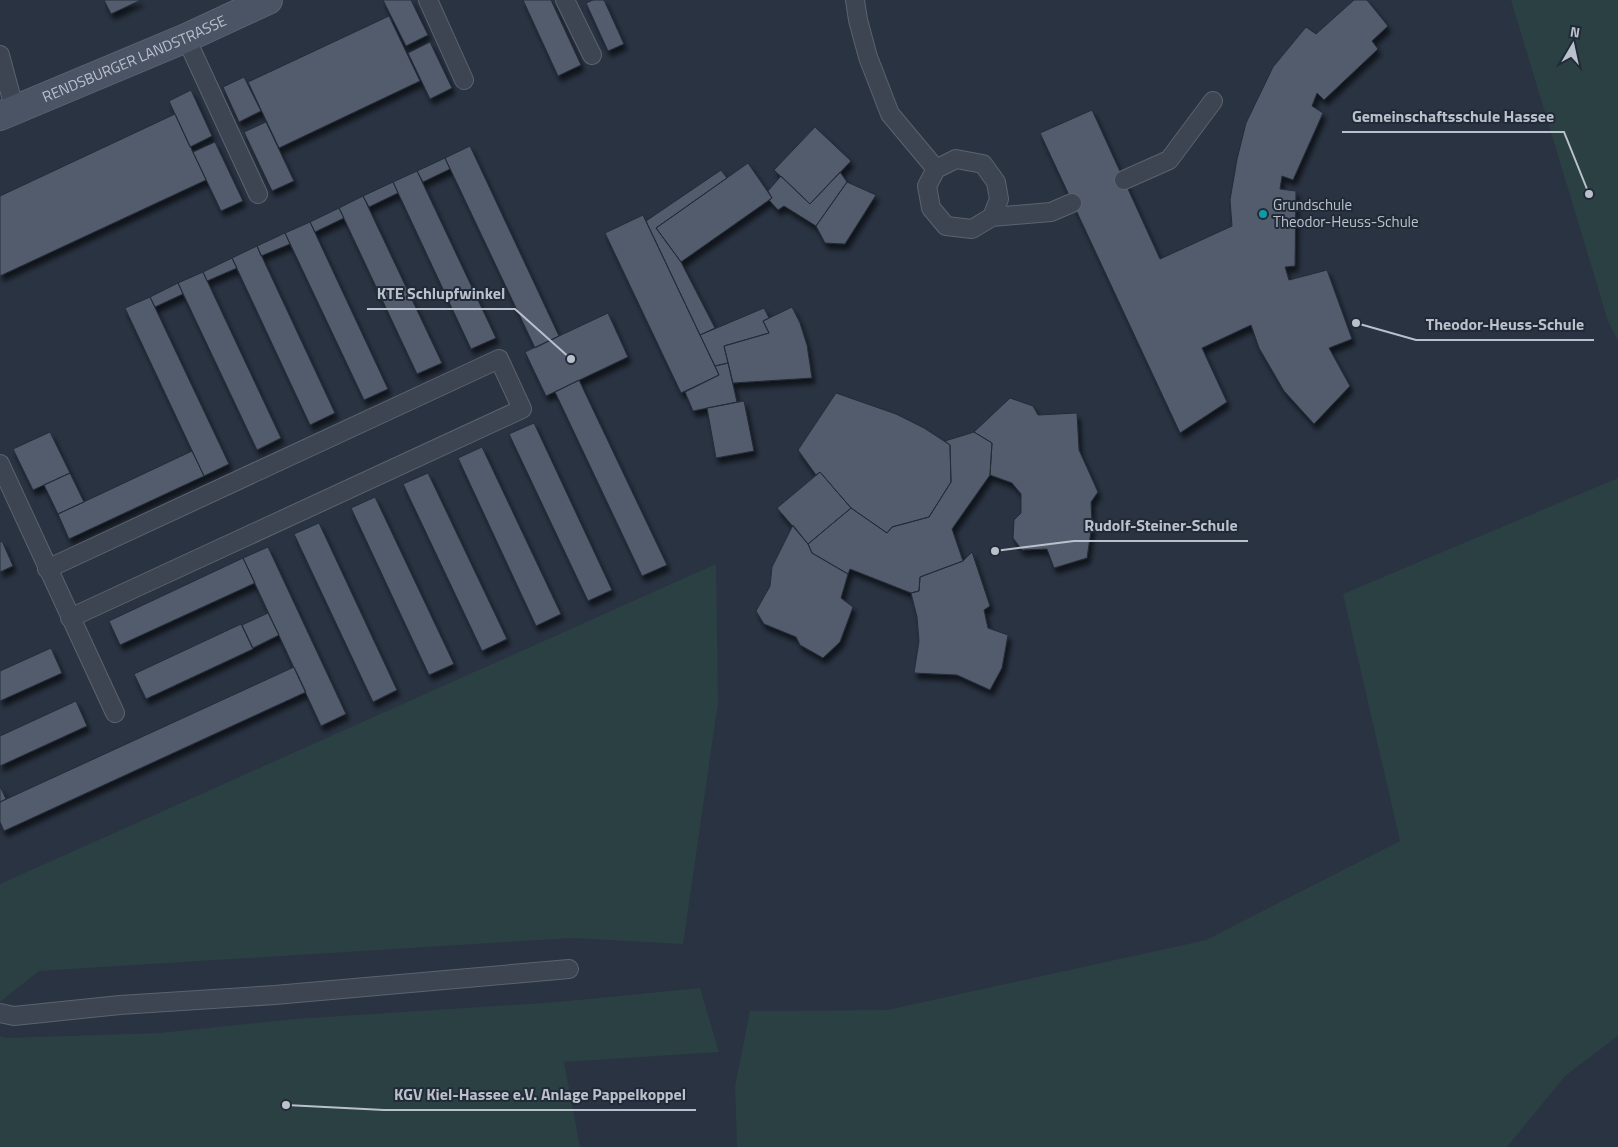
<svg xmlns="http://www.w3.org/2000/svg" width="1618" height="1147" font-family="'Titillium Web',sans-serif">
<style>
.green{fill:#2b4043}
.building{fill:#525c6d;stroke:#242c39;filter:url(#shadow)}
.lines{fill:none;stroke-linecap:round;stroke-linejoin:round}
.lane-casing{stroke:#5b636f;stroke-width:20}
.secondary-casing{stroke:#5b636f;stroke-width:30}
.lane{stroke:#3d4552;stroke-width:18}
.secondary{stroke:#4b5465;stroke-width:28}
.culture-dot{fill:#0f9aa8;stroke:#212a37;stroke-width:2}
.labels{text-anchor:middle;stroke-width:4;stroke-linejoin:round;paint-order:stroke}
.street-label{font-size:15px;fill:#bac1cc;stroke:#212a37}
.poi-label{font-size:15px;fill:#bac1cc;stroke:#212a37;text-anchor:start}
.leader{fill:none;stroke:#bac1cc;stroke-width:2}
.callout-dot{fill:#bac1cc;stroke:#212a37;stroke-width:2}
.callout-label{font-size:16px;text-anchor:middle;font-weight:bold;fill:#bac1cc;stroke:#212a37;stroke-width:4;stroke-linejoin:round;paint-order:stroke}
</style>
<defs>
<filter id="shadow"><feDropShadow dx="3" dy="5.5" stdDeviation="2.5" flood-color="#0009"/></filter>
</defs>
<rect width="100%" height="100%" fill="#293342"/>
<path class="green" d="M1511,0h107v341l-10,-20z
M1618,478v558l-53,40 -58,71h-770l-2,-60 15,-76 137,-1 319,-70 194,-99 -57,-247z
M716,564l2,139 -35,241 -112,-6 -532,33 -39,31v-118z
M700,988l19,64 -155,10 16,85h-580v-111l6,2 154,-5 135,-14 263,-17z"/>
<path class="building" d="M104,0h37l-30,14z
M383,0h28l17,35 -22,11z
M523,0h28l30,65 -23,11z
M593,0h11l20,44 -16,7 -22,-48z
M1354,0h13l21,26 -16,15 6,8 -54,51 -7,-7 -5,13 11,7 -30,67 -11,-4 -2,13 16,2 -1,75 -10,1 4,13 38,-10 25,69 -23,9 21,38 -36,38 -30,-33 -25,-43 -8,-23 -49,23 25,54 -47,31 -140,-300 52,-23 68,149 72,-33 -2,-26 7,-41 9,-36 27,-56 33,-40 10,7z
M389,16l31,65 -141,67 -31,-66z
M430,42l22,46 -22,11 -22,-46z
M244,77l17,34 -22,11 -16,-35z
M191,90l21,46 -22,11 -21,-46z
M175,114l31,66 -206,96v-80z
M266,122l28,59 -22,10 -28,-59z
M815,127l36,34 -41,43 -36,-34z
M215,142l28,59 -22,10 -28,-59z
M470,146l89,190 -24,12 -90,-190z
M445,158l5,11 -27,13 -6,-11z
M748,163l24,35 -91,64 -25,-34z
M721,170l6,8 -71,50 25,34 34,66 -15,7 -54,-114z
M417,171l79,167 -25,11 -78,-167z
M840,172l7,10 -31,44 -32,-20 -6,4 -9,-10 3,-2 -4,-7 13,-15 29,28z
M393,182l5,11 -29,14 -6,-11z
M847,182l29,13 -31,49 -20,-1 -9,-17z
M363,196l79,167 -25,11 -78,-166z
M339,208l5,10 -29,14 -5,-10z
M643,215l76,160 -38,18 -76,-160z
M310,222l78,167 -24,11 -79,-167z
M285,233l5,11 -29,12 -4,-10z
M257,246l78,167 -25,12 -78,-167z
M232,258l5,10 -30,13 -4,-9z
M203,272l78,166 -24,12 -79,-167z
M178,283l5,11 -28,13 -5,-10z
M150,297l79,167 -25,12 -79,-168z
M792,307l8,16 7,22 5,33 -79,5 -9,-37 45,-13 -6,-12z
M764,308l5,10 -6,3 6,12 -45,13 4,17 -13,3 -15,-31z
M608,313l20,44 -82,39 -21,-44z
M728,363l9,39 -44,9 -8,-19 34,-17 -4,-9z
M579,380l88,185 -25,11 -87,-184z
M836,393l60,21 28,14 26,17 1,37 -22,35 -37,10 -5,6 -36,-25 -31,-36 -4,3 -18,-25z
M1010,398l23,8 5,9 39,-2 2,37 19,42 -7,10 1,22 -5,34 -33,10 -7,-19 -25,1 -9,-12 1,-18 7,-7v-19l-9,-11 -22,-8 2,-32 -18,-11z
M744,401l10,50 -38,7 -9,-50z
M534,423l78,167 -24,11 -79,-167z
M50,432l20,41 -37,17 -20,-41z
M974,432l18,11 -2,32 -38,54 11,32 -43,16 -1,14 -8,2 -61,-24 -2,5 -36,-21 -4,-9 43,-36 36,25 5,-6 37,-10 22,-35 -1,-37 -5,-4z
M482,447l79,167 -25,12 -78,-168z
M192,451l12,25 -135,63 -11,-25z
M820,472l31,36 -43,36 -31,-36z
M70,473l14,29 -26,12 -14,-29z
M428,473l79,166 -25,12 -79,-167z
M375,497l79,167 -25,11 -78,-167z
M319,523l78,167 -24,12 -79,-168z
M793,525l15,19 4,9 36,21 -7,24 12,9 -13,35 -17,16 -23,-13 -4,-8 -32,-13 -8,-13 14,-25 2,-19z
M2,541l11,25 -13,6v-30z
M268,547l78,167 -25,12 -78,-168z
M972,552l18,54 -6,4 4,18 20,7 -6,33 -12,22 -33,-15 -43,-2 5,-32 -2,-24 -6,-24 8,-2 1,-14 43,-16z
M243,558l12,25 -135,62 -11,-24z
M268,613l11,22 -26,13 -11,-23z
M241,624l12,25 -107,50 -12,-25z
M51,648l11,25 -62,28v-30z
M294,667l12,25 -302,139 -4,-9v-20z
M76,701l11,25 -87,40v-30z
M0,786l6,13 -6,3z"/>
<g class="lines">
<g class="lane-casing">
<path id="lane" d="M428,0l36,80
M565,0l27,55
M855,0l3,20 10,37 22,57 46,55
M186,38l72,156
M0,55l15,56
M956,159l27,5 13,18 3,17 -7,18 -20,12 -26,-3 -15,-18 -4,-22 9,-17z
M1124,180l45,-20 44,-59
M992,217l59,-5 21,-9
M0,464l115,249
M47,569l452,-210 23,50 -452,209
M0,1013l14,3 106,-11 155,-10 294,-26"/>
</g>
<g class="secondary-casing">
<g id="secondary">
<path id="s1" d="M0,116l186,-78 82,-38"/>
</g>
</g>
<use href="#lane" class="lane"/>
<use href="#secondary" class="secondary"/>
</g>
<circle class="culture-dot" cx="1263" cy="214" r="5"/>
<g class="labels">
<g class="street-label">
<text dy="5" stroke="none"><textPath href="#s1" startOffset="146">RENDSBURGER LANDSTRASSE</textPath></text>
</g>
<g class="poi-label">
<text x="1273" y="210">Grundschule<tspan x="1273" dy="17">Theodor-Heuss-Schule</tspan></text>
</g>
</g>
<path class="leader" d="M1589 194L1564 132H1342M571 359L515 309H367M1356 323L1416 340H1594M995 551L1074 541H1248M286 1105L384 1110H696"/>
<g class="callout-dot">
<circle cx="1589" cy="194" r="5"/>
<circle cx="571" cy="359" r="5"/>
<circle cx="1356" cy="323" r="5"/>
<circle cx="995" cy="551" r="5"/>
<circle cx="286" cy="1105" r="5"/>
</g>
<g class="callout-label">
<text x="1453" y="122">Gemeinschaftsschule Hassee</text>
<text x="441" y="299">KTE Schlupfwinkel</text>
<text x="1505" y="330">Theodor-Heuss-Schule</text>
<text x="1161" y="531">Rudolf-Steiner-Schule</text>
<text x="540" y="1100">KGV Kiel-Hassee e.V. Anlage Pappelkoppel</text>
</g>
<g transform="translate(1573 45) rotate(9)" stroke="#212a37" stroke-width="4" paint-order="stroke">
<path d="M0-4L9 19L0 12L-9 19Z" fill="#bac1cc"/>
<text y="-8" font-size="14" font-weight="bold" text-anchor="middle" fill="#bac1cc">N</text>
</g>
</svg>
